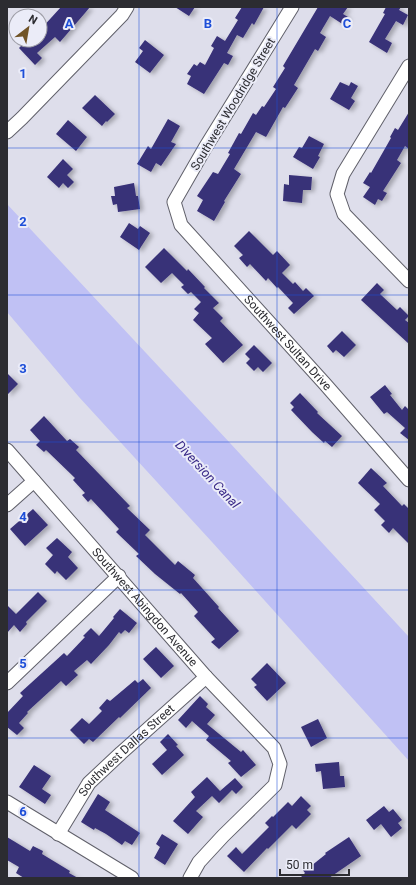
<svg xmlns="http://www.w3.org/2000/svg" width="416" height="885" font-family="Roboto,sans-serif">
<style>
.water{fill:#c0c1f4}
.building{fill:#383078;filter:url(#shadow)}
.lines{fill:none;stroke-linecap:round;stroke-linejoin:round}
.minor-casing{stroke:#60606a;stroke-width:15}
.minor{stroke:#fff;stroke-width:13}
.grid{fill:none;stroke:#1d4ed8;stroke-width:1;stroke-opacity:0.55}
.labels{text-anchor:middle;stroke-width:4;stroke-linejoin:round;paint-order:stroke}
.street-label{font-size:12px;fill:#2c2c31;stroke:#ebecf8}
.water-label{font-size:13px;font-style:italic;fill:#3a2a88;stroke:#ebecf8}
.grid-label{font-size:13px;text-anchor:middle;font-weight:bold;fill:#1d4ed8;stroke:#ebecf8;stroke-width:4;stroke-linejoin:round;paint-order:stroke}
</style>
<defs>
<filter id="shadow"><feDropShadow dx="3.5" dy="2" stdDeviation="2" flood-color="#0004"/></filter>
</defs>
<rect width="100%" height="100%" fill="#dedeeb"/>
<path class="water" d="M7,204l223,239 179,194v124l-197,-219 -133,-145 -72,-85z"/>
<path class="building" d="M61,7h29l-5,6 -25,29 -5,-5 -18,16 5,5 -7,7 -16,-17 8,-8h13v-10z
M175,7h20l-6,9z
M242,7h22l-10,18 -2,-2 -9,15 -6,-3 -10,18 6,3 -5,9 -4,-2 -20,31 -17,-10 4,-8 -4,-2 7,-10 3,2 3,-4 5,3 9,-17 -3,-2 6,-10 8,5 13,-21 -3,-2z
M318,7h30l-5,7 5,3 -4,8 -14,-9 -10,17 6,4 -8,14 -3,-2 -21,36 4,3 -13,20 -2,-1 -17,30 -10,-5 -22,37 7,5 -17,27 1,1 -11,19 -17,-10 6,-11 -6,-4 16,-24 5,2 12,-20 -2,-1 11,-20 2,1 12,-21 3,2 6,-9 2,1 12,-18 -3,-2 12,-19 -2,-2z
M386,7h15l-2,3 9,5 -5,10 -7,-4 -11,18 7,4 -5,10 -18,-11 16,-28 -2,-1z
M145,40l19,15 -14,18 -15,-11 8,-11 -4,-3z
M340,82l9,4 2,-4 7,4 -7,12 4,3 -6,9 -19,-11z
M95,95l20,19 -8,8 -1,-1 -4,5 -20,-18z
M409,112v37l-4,-3 -8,14 4,3 -18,28 4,2 -5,8 -4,-2 -3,6 -12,-8 7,-10 -7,-4 7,-11 1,1 20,-35 -1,-1 5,-9 3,2z
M168,119l12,7 -9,16 5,2 -15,22 -5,-3 -5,9 -14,-8 11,-18 3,3z
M68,120l19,17 -11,14 -20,-17z
M309,136l15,8 -6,12 2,1 -7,12 -20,-12 6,-10 3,1z
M63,159l10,10 -6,6 7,7 -6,6 -5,-5 -4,5 -12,-11z
M289,175l23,2 -1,13h-8l-1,13 -19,-2 1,-17 5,1z
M134,183l2,13h2l2,13 -22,3 -1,-8 -4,1 -2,-9h4l-1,-9z
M129,223l9,6 2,-3 10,7 -11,17 -19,-13z
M249,231l24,24 4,-4 13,14 -8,8 11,11 2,-2 8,9 3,-3 8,8 -20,18 -6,-6 5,-5 -15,-16 -1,1 -9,-10 -2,3 -16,-17 -3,3 -8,-9 4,-3 -9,-9z
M164,248l23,23 1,-2 17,18 -1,1 15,15 -6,5 10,10 -3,3 23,24 -20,18 -18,-19 7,-6 -19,-18 6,-7 -5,-4 7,-7 -10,-10 -3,2 -7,-7 3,-2 -12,-12 -11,10 -16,-16z
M377,283l7,7 -4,4 17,16 3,-3 9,9 -4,4 4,3v21l-48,-44z
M342,331l14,14 -12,12 -8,-7 -3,3 -6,-7z
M254,345l18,18 -9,9 -5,-5 -4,4 -8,-8 4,-4 -5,-5z
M7,373l11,11 -11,11z
M385,385l7,9 -2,1 12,15 3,-4 4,4v30l-9,-7 5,-5 -18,-16 -3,2 -14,-17z
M300,393l18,19 -1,1 25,23 -10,11 -7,-6 -1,2 -12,-11 -21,-22 3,-3 -4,-4z
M44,416l23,25 3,-2 9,8 -3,3 54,56 -3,2 23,22 -5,5 30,30 3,-4 17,14 -2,3 26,29 -1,1 21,23 -20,18 -8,-7 4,-3 -21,-23 4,-4 -17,-19 -1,1 -25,-20 -19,-18 3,-2 -23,-22 3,-3 -28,-30 -3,3 -6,-7 3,-2 -12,-13 2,-2 -29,-28 -2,2 -8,-7 4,-4 -10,-11z
M371,468l16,15 -4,3 19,20 2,-2 5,5v35l-16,-16 -4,5 -8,-8 4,-4 -11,-11 6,-6 -22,-21z
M33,509l15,16 -23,21 -15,-17z
M57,538l15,14 -4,5 10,11 -12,12 -9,-9 -2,3 -10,-10 8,-9 -7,-7z
M38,592l9,9 -21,21 1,2 -7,8 -6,-7 -7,8v-28l9,9z
M120,609l17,14 -8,10 -4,-3 -4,4 -2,-2 -10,13 -18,19 -4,-4 -13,11 4,4 -12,11 -5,-5 -34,31 1,1 -9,10 5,5 -7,7 -10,-8v-14l16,-17 -3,-3 44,-40 3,3 18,-19 -2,-1 8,-8 8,8 15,-18 -1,-1z
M156,647l18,19 -13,12 -18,-19z
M267,663l19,20 -19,18 -13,-14 3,-2 -6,-6z
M143,679l8,9 -31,30 -1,-1 -26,25 -4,-3 -5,5 -14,-14 12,-12 7,6 13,-13 -3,-3 8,-9 3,2 25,-21 3,3z
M200,696l8,8 -2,3 9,8 -8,9 34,28 2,-2 13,15 -15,12 -13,-14 3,-2 -25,-21 3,-4 -17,-15 -6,7 -8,-8z
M318,719l9,19 -16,9 -10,-20z
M168,734l10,11 -2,1 8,9 -22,20 -10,-11 15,-14 -7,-8z
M339,762l1,14h4l1,11 -22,2 -2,-18 -5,1 -1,-8z
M34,765l17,11 -9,13 9,6 -6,9 -26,-17z
M207,777l13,14 15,-13 8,9 -7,7 -4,-4 -13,13 -7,-7 -16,15 7,6 -15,17 -15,-13 22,-24 -4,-5z
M98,794l12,8 -5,8 35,23 -8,12 -7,-4 -3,4 -16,-11 -11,-6 -1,2 -13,-8z
M301,796l10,10 -4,4 4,4 -15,15 -4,-4 -24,24 -1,-1 -23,24 -17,-16 9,-9 6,7 27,-27 -4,-4 7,-7 1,1 15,-15 4,4z
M384,806l5,6 4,-3 9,11 -4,3 4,5 -11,9 -10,-13 -7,6 -8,-10z
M162,834l16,10 -13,21 -11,-7 6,-11 -4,-3z
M7,837l23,14 3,-5 10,5 -1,3 28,17 -1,2 9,5h-54l-8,-5 3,-6 -12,-7z
M349,837l12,19 -32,22h-29l5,-5 -3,-4 7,-5 2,2 15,-12 -1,-1z"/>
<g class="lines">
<g class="minor-casing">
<g id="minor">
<path id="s1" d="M292,7l-87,141 -31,54 7,23 144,159 84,96"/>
<path d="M409,66l-66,108 -6,20 7,20 65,67"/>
<path d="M7,132l15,-14 100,-103 5,-8"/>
<path id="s2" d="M7,450l199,227 68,71 6,16 -5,21 -52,51 -24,26 -9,16"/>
<path d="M7,505l27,-24"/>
<path d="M7,683l112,-107"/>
<path d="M7,802l125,76"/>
<path id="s3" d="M58,834l31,-51 32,-30 85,-76"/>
</g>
</g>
<use href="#minor" class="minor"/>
</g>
<path class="grid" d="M139,7v871M277,7v871M7,148h402M7,295h402M7,442h402M7,590h402M7,738h402"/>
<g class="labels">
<g class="street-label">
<text transform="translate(233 104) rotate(-59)" y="4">Southwest Woodridge Street</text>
<text dy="4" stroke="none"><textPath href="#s1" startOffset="411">Southwest Sultan Drive</textPath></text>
<text dy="4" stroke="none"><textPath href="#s2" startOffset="209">Southwest Abingdon Avenue</textPath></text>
<text dy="4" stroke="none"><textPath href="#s3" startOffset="109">Southwest Dallas Street</textPath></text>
</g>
<g class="water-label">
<text transform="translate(208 474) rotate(47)" y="5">Diversion Canal</text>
</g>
</g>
<g class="grid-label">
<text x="69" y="28">A</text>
<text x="208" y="28">B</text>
<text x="347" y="28">C</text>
<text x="23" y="78">1</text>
<text x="23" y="226">2</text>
<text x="23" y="373">3</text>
<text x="23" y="521">4</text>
<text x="23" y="668">5</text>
<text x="23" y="816">6</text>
</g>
<rect width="416" height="885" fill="none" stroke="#2c2c31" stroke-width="16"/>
<g transform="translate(28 28) rotate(31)"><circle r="19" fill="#ebecf8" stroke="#9f9fa8"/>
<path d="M0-3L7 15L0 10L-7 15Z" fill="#715428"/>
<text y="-6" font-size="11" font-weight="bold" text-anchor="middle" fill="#2c2c31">N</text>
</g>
<path d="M280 869v6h69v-6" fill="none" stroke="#2c2c31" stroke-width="2"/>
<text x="286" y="869" font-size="12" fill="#2c2c31" stroke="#ebecf8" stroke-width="3" paint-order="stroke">50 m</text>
</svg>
